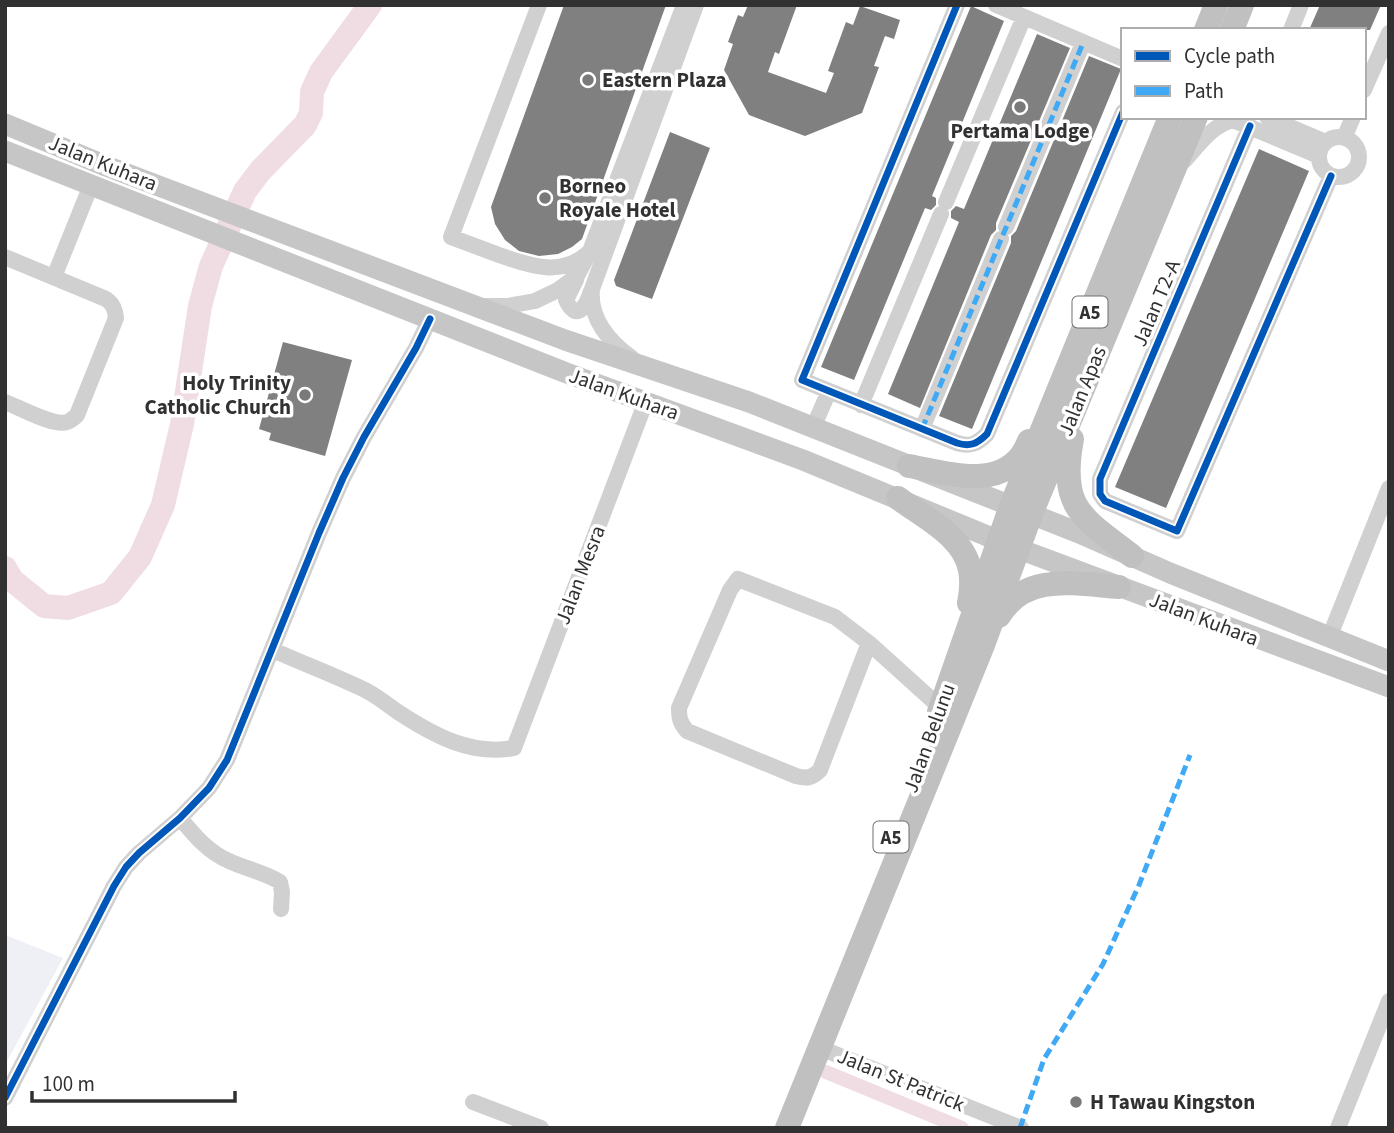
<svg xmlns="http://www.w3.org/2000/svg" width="1394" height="1133" font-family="'Source Sans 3',sans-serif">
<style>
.green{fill:#eef0f5}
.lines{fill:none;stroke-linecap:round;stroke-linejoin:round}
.canal{stroke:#f0dde4;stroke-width:14}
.river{stroke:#f0dde4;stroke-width:24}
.building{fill:#808080}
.minor{stroke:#d0d0d0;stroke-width:16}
.major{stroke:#c6c6c6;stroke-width:21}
.highway{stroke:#c0c0c0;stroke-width:24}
.quiet{stroke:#3fa9f5;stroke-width:5;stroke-dasharray:10 5;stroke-linecap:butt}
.cycleway-casing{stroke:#fff;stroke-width:11}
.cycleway{stroke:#0057b8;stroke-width:7}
.poi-dot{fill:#797979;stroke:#fff;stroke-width:2.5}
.labels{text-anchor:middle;stroke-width:7;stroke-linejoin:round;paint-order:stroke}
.shield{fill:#fff;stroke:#6f6f6f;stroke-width:2}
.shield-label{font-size:19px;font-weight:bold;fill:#313131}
.poi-label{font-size:21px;font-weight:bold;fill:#313131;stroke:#fff;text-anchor:start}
.street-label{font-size:21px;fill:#313131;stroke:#fff}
</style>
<rect width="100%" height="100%" fill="#fff"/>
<path class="green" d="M5,935l58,23 -58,107z"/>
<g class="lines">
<path class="canal" d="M826,1072l136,56"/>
<path class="river" d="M5,568l7,12 32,26 24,2 43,-15 29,-36 23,-52 19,-81 18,-118 11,-40 34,-75 16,-21 44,-45 6,-12 1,-21 9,-20 49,-67"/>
</g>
<path class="building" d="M564,5h102l-84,234 -10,8 -14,7 -19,2 -20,-5 -14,-11 -10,-16 -4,-17z
M748,5h49l-18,49 -4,-2 -7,20 58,21 8,-20 -6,-2 18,-49 7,3 7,-19 40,14 -6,19 -9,-3 -11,30 5,1 -17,46 -57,23 -56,-21 -25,-45 9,-26 -5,-2 10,-27 5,2z
M1320,5h61l-11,25h-61z
M971,6l33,15 -72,175 4,2v7l-5,5 -6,-2 -71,172 -33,-13z
M1037,34l33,14 -74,175v7l-5,5 -71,173 -32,-14 71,-172 -8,-4v-7l5,-5 8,3z
M1089,56l32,13 -149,360 -33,-13 72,-173v-7l5,-5z
M670,132l40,16 -58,151 -36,-13 -2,-6z
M1259,149l50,22 -143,337 -51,-21z
M283,342l69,18 -27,96 -56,-16 2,-7 -12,-4z"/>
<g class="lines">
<path class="minor" d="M539,5l-88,232c16,6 32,12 48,18 29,10 62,23 89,-2
M957,5l-155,375 155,63c13,4 20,1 30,-9l136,-322
M996,5l127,54
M1291,30l10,-25
M1364,90l25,-57
M1267,117l59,25
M1250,126l-150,353v15l5,7 72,30 154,-355
M1319 157a20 20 0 1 1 40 0a20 20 0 1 1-40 0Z
M1344,138l9,-21
M1184,161c14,-15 28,-36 49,-41l86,36
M946,202l78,-185
M1006,227l77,-184
M5,257l101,42c7,5 9,10 10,19l-39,97c-3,3 -7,6 -10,7 -13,5 -48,-15 -62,-20
M54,277l37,-92
M576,280l-10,20c11,24 21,4 25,-9
M486,306h22l27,-5 23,-11 19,-14 13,-25 94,-246
M632,358c-23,-16 -43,-40 -40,-69l104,-284
M861,405l80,-191
M813,428l16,-37
M922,429l79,-190
M1329,638l60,-150
M869,643l-49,127c-8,8 -13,9 -24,6l-109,-45c-7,-8 -8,-13 -8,-23l51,-118 8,-11 97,38 34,26 72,65
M273,650c31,14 63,26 94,41 11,6 21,14 31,21 35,23 73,44 116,36l132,-347
M180,818c14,17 28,34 49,43 17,8 35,11 51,21l2,10 -1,17
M820,1048l201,80
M5,1098l109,-212 12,-19 13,-14 41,-35 29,-30 18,-28 92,-227 24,-55 21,-41 52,-89 14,-29
M473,1102l68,26
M1338,1128l51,-127"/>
<path class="major" d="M5,124l101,42 459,174 184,62 330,131 91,40 219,88
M5,151l559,221 239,88 216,89 370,138"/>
<path class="highway" d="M1206,30l10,-25
M1232,30l10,-25
M1072,439c-13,70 10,78 60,117
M909,466c35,6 85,24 112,-10 3,-4 6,-10 8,-15
M898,498c25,19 66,38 72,72 2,10 1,23 -1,33
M999,616c26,-44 77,-32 120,-29
M939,712l72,-206 159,-389
M787,1128l196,-483 48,-131 165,-397"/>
<path class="quiet" d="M922,429l161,-386
M1020,1128l24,-69 59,-95 36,-79 51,-130"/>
<g class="cycleway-casing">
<path id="cycleway" d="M957,5l-155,375 155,63c13,4 20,1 30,-9l136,-322
M1250,126l-150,353v15l5,7 72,30 154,-355
M5,1098l109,-212 12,-19 13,-14 41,-35 29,-30 18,-28 92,-227 24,-55 21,-41 52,-89 14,-29"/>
</g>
<use href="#cycleway" class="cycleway"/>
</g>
<g class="poi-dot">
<circle cx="588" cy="80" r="7"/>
<circle cx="1020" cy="107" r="7"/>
<circle cx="545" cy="198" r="7"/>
<circle cx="305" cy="395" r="7"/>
<circle cx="1076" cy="1102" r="7"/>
</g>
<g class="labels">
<g class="shield">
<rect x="1072.5" y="296.5" width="35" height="31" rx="5"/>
<rect x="873.5" y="821.5" width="35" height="31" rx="5"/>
</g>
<g class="shield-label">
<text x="1090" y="319">A5</text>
<text x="891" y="844">A5</text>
</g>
<g class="poi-label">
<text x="602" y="87">Eastern Plaza</text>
<text x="1020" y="138" text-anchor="middle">Pertama Lodge</text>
<text x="559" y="193">Borneo<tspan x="559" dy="24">Royale Hotel</tspan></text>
<text x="291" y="390" text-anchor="end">Holy Trinity<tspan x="291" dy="24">Catholic Church</tspan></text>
<text x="1090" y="1109">H Tawau Kingston</text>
</g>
<g class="street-label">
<text transform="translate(103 163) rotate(22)" y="7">Jalan Kuhara</text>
<text transform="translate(1156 303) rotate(-67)" y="7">Jalan T2-A</text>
<text transform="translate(1082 391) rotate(-68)" y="7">Jalan Apas</text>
<text transform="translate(624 394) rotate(20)" y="7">Jalan Kuhara</text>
<text transform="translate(580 575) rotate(-69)" y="7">Jalan Mesra</text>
<text transform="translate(1204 619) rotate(21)" y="7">Jalan Kuhara</text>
<text transform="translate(929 738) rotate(-70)" y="7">Jalan Belunu</text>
<text transform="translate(901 1080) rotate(22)" y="7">Jalan St Patrick</text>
</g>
</g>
<rect width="1394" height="1133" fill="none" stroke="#313131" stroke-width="14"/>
<rect x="1121" y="28" width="245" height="91" fill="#ffffff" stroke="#adadad" stroke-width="2"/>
<rect x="1135" y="51" width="35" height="10" fill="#0057b8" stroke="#adadad" stroke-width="2"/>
<text x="1184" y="63" font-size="21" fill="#313131">Cycle path</text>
<rect x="1135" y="86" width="35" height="10" fill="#3fa9f5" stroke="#adadad" stroke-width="2"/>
<text x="1184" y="98" font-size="21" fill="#313131">Path</text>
<path d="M32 1091v10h203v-10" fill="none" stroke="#313131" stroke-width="3.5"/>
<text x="42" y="1091" font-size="21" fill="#313131" stroke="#ffffff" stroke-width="5" paint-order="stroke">100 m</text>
</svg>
